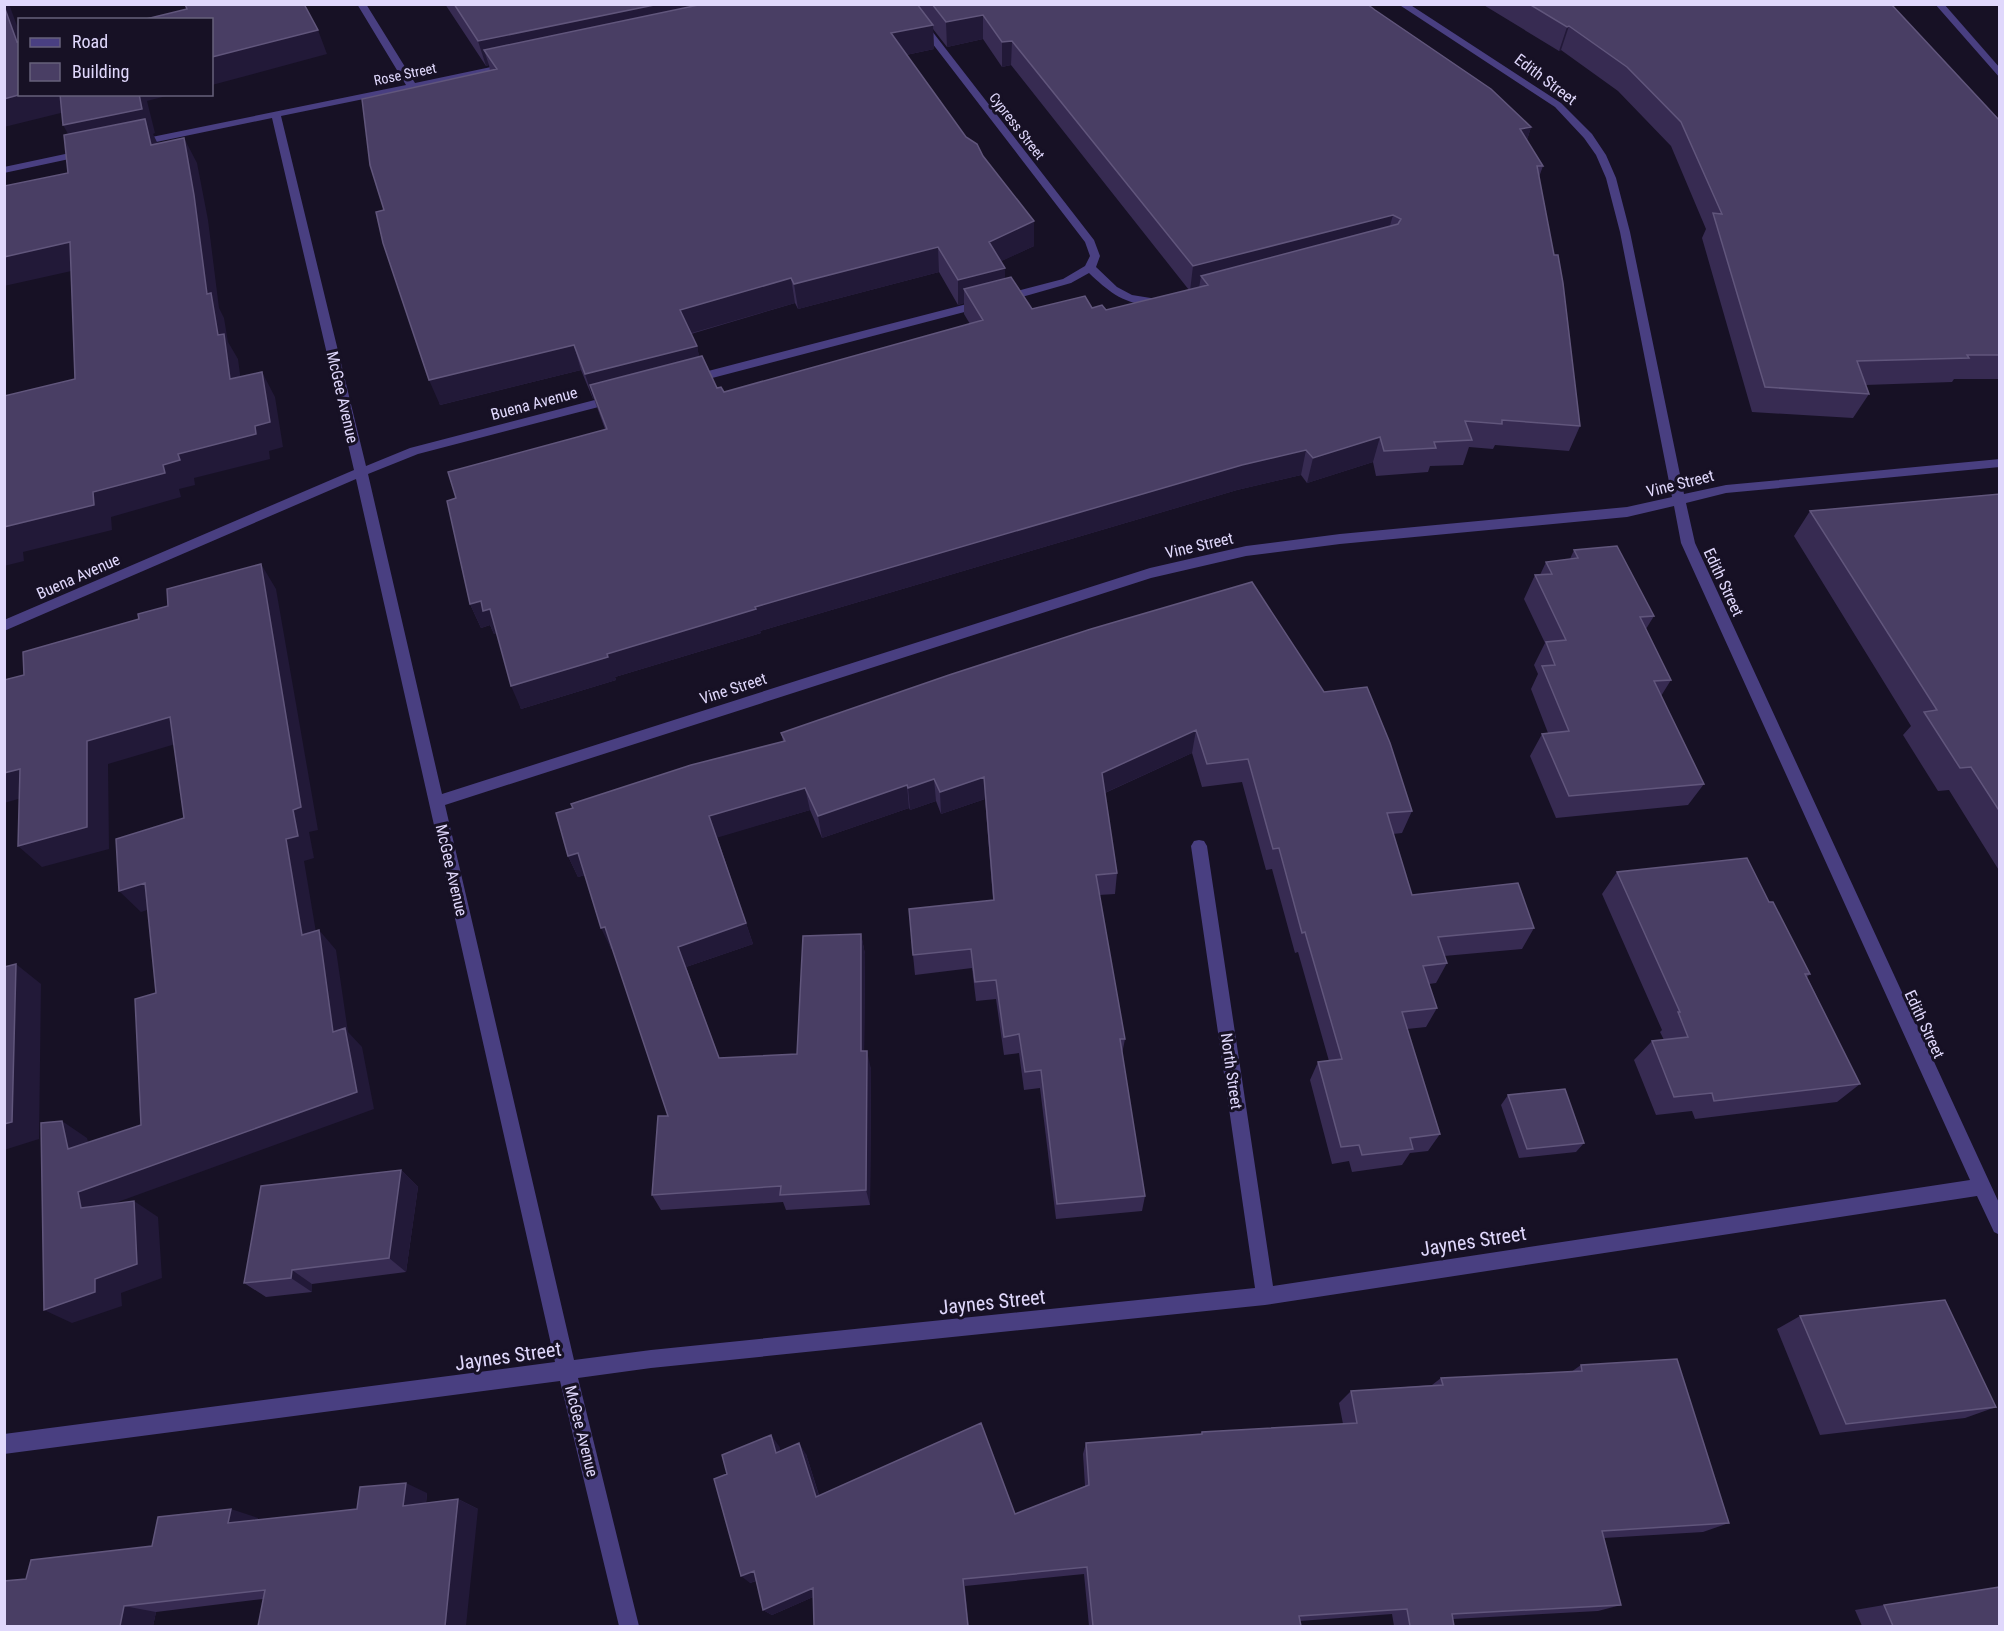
<svg xmlns="http://www.w3.org/2000/svg" width="2004" height="1631" font-family="'Roboto Condensed',sans-serif">
<style>
.lines{fill:none;stroke-linecap:round;stroke-linejoin:round}
.minor{fill:#493f81;fill-rule:evenodd}
.wall{fill:#372b52;fill-rule:evenodd}
.shaded-wall{fill:#221938}
.building{fill:#493e64;stroke:#61567c;stroke-width:1.5}
.labels{text-anchor:middle;stroke-width:6;stroke-linejoin:round;paint-order:stroke}
.far-street-label{font-size:14px;fill:#e0d8fc;stroke:#171125}
.street-label{font-size:16px;fill:#e0d8fc;stroke:#171125}
.near-street-label{font-size:20px;fill:#e0d8fc;stroke:#171125}
</style>
<rect width="100%" height="100%" fill="#171125"/>
<g class="lines">
<path class="minor" d="M357,4h9l49,79 95,-20 5,3 -5,3 -229,47 85,350 44,-18 204,-53 6,4 -6,4 -196,51 -50,20 74,320 708,-226 96,-22 94,-12 287,-27 45,-10 -52,-265 -14,-54 -10,-23 -12,-17 -29,-31 -157,-103h11l152,99 31,31 14,21 10,23 14,54 54,262 42,-9 274,-26v8l-274,26 -40,10 9,40 305,662v30l-6,-3 -17,-36 -712,109 -614,63 -73,10 61,248h-20l-59,-245 -556,73v-20l551,-72 -199,-883 -352,152v-11l350,-150 -82,-352 -135,28 -5,-3 5,-3 269,-55zM1674,506l7,37 289,637 -697,106 -66,-440 -3,-5 -5,-1 -5,1 -3,5 64,442 -604,62 -77,10 -129,-555 706,-227 95,-22 94,-12 287,-27z
M902,4h9l183,236 6,16 -4,11 21,20 15,8 31,5 2,2c-5,4 -11,4 -18,3 -25,-2 -40,-15 -58,-32l-18,10 -42,12 -336,88 -4,-1v-6l374,-97 22,-13 5,-10 -5,-14z
M1935,4h9l56,64v10z
M84,150l5,3 -1,2 -84,18v-6z"/>
</g>
<path class="wall" d="M445,4h922l164,123 -4,13 16,26 -4,11 41,249 -11,25 -74,-6 -2,4 -24,-2 -6,18 -33,1 -2,6 -52,4 -3,-14 -66,21 -6,-8 -64,15 -477,141 1,2 -146,44 1,3 -95,29 -25,-76 -2,1 -4,-9 -9,3 -11,-24 -14,-106 149,-69 -11,-30h-1l-12,-29 -141,35 -56,-195 106,-139 -1,-6 -3,1zM933,29l14,18 36,-8 19,28 9,-2 178,225 -83,20 -14,-2 -60,1 -27,-30 -4,-18 33,-15 -128,-191 28,-6zM939,272l19,33 6,-2v11l6,10 -246,68 -7,-4 -18,-31 -2,-11 -6,-12 104,-31 3,6z
M1482,4h409l109,117v258h-46l-2,3 -87,3 4,9 -16,24 -101,-6 -50,-174 4,-9 -35,-83 -53,-55 -57,-41 -2,1z
M2000,494v378l-51,-82 -11,1 -35,-56 8,-9 -117,-190 16,-25z
M1574,550l80,66 -8,13 25,51 -10,16 43,88 -16,21 -132,13 -26,-62 12,-22 6,-1 -17,-44 7,-15 -4,-9 11,-22 -21,-44 11,-24h5l6,-13 24,-3z
M1324,692l88,119 -10,22 -9,1 19,61 122,33 -12,21 -78,7 3,7 -11,20 -7,1 8,24 -11,19 -19,2 33,105 -12,17 -18,2 -8,12 -50,7 -3,-11 -17,3 -22,-84 8,-18 11,-1 -31,-109 -3,1 -23,-84 -6,1 -24,-88 -40,5 -10,-34 -87,40 12,80 -2,21 -16,1 26,144 -3,15 23,142 -3,15 -86,8 -16,-131 -16,2 -5,-37 -15,2 -8,-56 -20,2 -4,-33 -57,7 -2,-20 80,-55 -8,-101 -44,15 -5,-13 -26,9 -1,-2 -87,30 -12,-28 -93,27 36,107 -67,23 33,91 78,-4 64,-120 4,20 -1,97 7,18 -1,136 -84,5 -3,-8 -122,8 -9,-15 16,-79 -56,-168 -1,1 -26,-74 -7,2 -10,-21 215,-115 -2,-8z
M1617,872l152,30 41,72 -3,3 53,107 -23,18 -142,17 -3,-8 -36,4 -22,-55 18,-19 12,-1 -4,-8 2,-2 -60,-136z
M1508,1095l76,48 -8,9 -57,6 -18,-53z
M401,1170l17,17 -12,85 -94,12v8l-46,5 -22,-14z
M1800,1316l196,91 -31,11 -145,17 -43,-106z
M1581,1365l148,158 -26,9 -99,6 17,67 -23,6 -145,8 1,7h-60l-2,-12 -92,7 1,5h-212l-5,-52 -119,12 -152,11 -41,18 -9,-5 -7,-29 -6,2 -23,-109 52,-28 1,5 26,3 13,41 196,19 70,-28 -2,-32 3,-11 114,-9 2,-2 141,-8 -4,-21 12,-12 81,-6 9,-7 130,-6z
M427,1493l-1,10 32,-4 20,10 -215,90 -107,13 -3,14h-149l22,-47 126,-33 106,-28v2l99,-11z
M1884,1605l116,21h-138l-7,-16z"/>
<path class="shaded-wall" d="M4,4h5l11,30v12l-3,-4z
M659,4h123l-298,46 5,15 -3,1 -8,-25z
M983,15v24l-36,8 -1,-25z
M933,25l1,24 -42,9 -1,-25z
M1569,26l-8,24 -2,1 8,-24z
M318,30l9,24 -115,31v-28z
M1012,41l-1,24 -9,2v-25z
M22,94h42l9,16 -69,17v-28z
M139,94h35l-27,7 8,32 -2,1 5,10 -7,1 -74,5 -14,-25z
M1531,127l-8,25 -3,-23z
M184,138l13,25 11,57 11,88 5,10 4,24 10,17 6,45 -14,-25 -23,-85z
M1393,215l-7,25 -178,45 -7,-9 -2,12 -9,3 3,-25z
M1034,221v25l-45,21v-25z
M70,242l15,26 -81,18v-29z
M938,247l1,25 -141,37 -4,-25z
M1005,268v25l-41,-4v14l-6,2v-25z
M791,278l4,25 -110,32 -5,-25z
M574,345l7,25 -141,35 -11,-25z
M697,346l5,25 -112,14 4,14h-1l-8,-25z
M262,372l13,25 8,50 -14,4 1,8 -76,19 1,7 -16,4 2,8 -70,20 1,13 -89,22 1,9 -20,5v-39l159,-62 15,-11 77,-28z
M1380,437l-7,25 -66,21 6,-25z
M1306,450l-5,25 -64,15 -477,141 1,2 -146,44 1,3 -95,29 -10,-23 96,-32 148,-47 487,-142z
M261,564l15,25 42,241 -9,2 5,26 -10,3 16,95 -18,-21 -16,-96 7,-29z
M481,601l9,8 10,23 -6,2 -4,-9 -9,3 -11,-24z
M170,717l19,23 -81,24 1,85 -67,18 -24,-21 69,-105z
M1196,730l-4,23 -92,42 2,-22z
M20,769l23,23 -39,11v-30z
M984,777l1,22 -44,15 -1,-22z
M934,779l2,22 -26,9 -2,-22z
M907,785l2,23 -87,30 -4,-22z
M805,788l5,22 -94,28 -7,-22z
M578,853l10,21 -10,3 -10,-21z
M145,883l21,21 -25,8 -22,-21z
M746,923l7,21 -67,23 40,109 -48,-129z
M605,927l10,21 -4,1 -10,-21z
M319,930l17,20 12,82 14,15 12,62 -270,98 -23,1 -3,-16 255,-160z
M861,934l4,20 -1,115 -3,-18z
M16,964l25,20 -2,155 -35,11v-26z
M867,1051l4,18 -1,136 -4,-15z
M62,1121l25,17 7,28 -26,-17z
M401,1170l17,17 -12,85 -17,-14z
M134,1201l24,16 4,61 -41,15 1,13 -50,17 -28,-13 51,-31z
M292,1270l20,14v8l-21,-14z
M771,1435l8,11 5,17 -8,-10z
M799,1443l7,11 16,52 -6,-9z
M406,1483l21,10 -2,22 -22,-9z
M458,1499l20,10 -12,117h-21z
M231,1509l27,9 -2,13 -28,-8z
M754,1571l9,7 -13,5 -9,-7z
M963,1579l2,7 4,40h-1z
M813,1588l7,6 -48,21 -9,-5z
M124,1606l32,6 -3,14h-33z"/>
<path class="building" d="M185,4h119l14,26 -106,27v-37h-70l45,-11z
M454,4h205l-181,37z
M703,4h214l16,21 -42,8 75,104 11,7 6,12 51,65 -45,21 16,26 -47,12 -20,-33 -144,37 -3,-6 -111,32 17,36 -112,28 -11,-29 -145,35 -46,-137 -7,-31 8,-2 -14,-45 -8,-66 135,-30 -13,-19z
M932,4h435l8,6 116,79 40,38 -11,2 23,37h-6l17,89h4l5,28 17,143 -78,-6v4l-37,-3 7,19 -38,2 2,6 -52,3 -4,-14 -67,21 -7,-8 -64,15 -487,142 1,2 -149,45 1,3 -97,29 -21,-77 -7,2 -2,-10 -11,3 -23,-103 9,-3 -8,-26 159,-43 -17,-44 112,-29 15,32 4,-1 3,5 259,-72 -19,-31 47,-12 21,32 53,-13 7,12 10,-3 4,5 102,-25 -7,-9 197,-52 3,-5 -8,-4 -200,51 -181,-225 -10,1 -19,-27 -37,7z
M1529,4h362l109,117v234h-33l2,3 -112,3 12,33 -104,-7 -52,-174 9,1 -41,-92 -54,-55 -58,-41 -2,1z
M4,6l13,36 3,-1v53h2l-18,5z
M60,94h79l3,15 -79,16z
M145,119l6,26 33,-7 10,57 13,99 4,-1 7,42 6,-1 6,45 32,-7 8,50 -15,4 1,8 -78,20 2,6 -17,5 2,8 -72,19 1,13 -90,22v-131l71,-17 -5,-137 -66,15v-71l64,-13 -4,-38z
M2000,494v318l-29,-45 -11,1 -36,-56 13,-2 -127,-199z
M1617,546l37,70 -14,1 31,63 -17,1 50,103 -135,12 -27,-62 27,-3 -27,-65 13,-1 -9,-23 20,-2 -31,-65 17,-1 -6,-12 32,-4 -4,-8z
M261,564l40,243 -8,3 5,26 -12,3 16,96 17,-5 14,102 12,-4 12,64 -279,100 3,16 53,-7 3,63 -42,15v13l-51,18 -3,-187 21,-2 6,28 73,-24 -6,-126 21,-6 -11,-110 -26,8 -3,-52 68,-21 -14,-101 -83,24v86l-69,19 2,-77 -16,4v-93l20,-5 -1,-23 116,-33 -1,-5 30,-8 -1,-17z
M1252,582l72,110 43,-5 23,56 22,68 -25,2 25,82 106,-12 16,45 -96,9 9,26 -24,3 14,42 -35,4 38,122 -30,4 3,11 -51,6 -3,-10 -18,2 -23,-85 24,-3 -37,-127 -3,1 -23,-85 -6,1 -25,-90 -41,5 -11,-34 -94,43 15,100 -21,2 29,164h-5l25,157 -88,8 -16,-134 -16,2 -6,-38 -15,3 -8,-57 -21,2 -4,-33 -58,6 -4,-46 85,-9 -10,-123 -44,15 -6,-13 -26,9 -1,-3 -89,31 -13,-28 -96,28 37,107 -68,24 41,111 78,-4 6,-118 58,-2v117h6l-1,139 -86,5 1,-9 -129,9 6,-79h10l-63,-189 -4,1 -23,-75 -10,3 -12,-43 17,-5 -2,-4 120,-39 94,-24 -4,-8 168,-58 142,-46z
M1747,858l22,44h4l37,72h-5l55,110 -146,17 -2,-8 -38,4 -22,-56 36,-4 -10,-25h2l-63,-140z
M16,964l-4,158 -8,2v-157z
M1565,1089l19,54 -57,6 -19,-54z
M401,1170l-12,88 -97,12 -1,8 -47,5 17,-97z
M1945,1300l51,107 -150,17 -46,-108z
M1677,1359l52,164 -127,8 19,74 -169,9 2,12h-44l-3,-17 -108,7 2,10h-208l-6,-59 -124,12 5,47h-154l-1,-38 -50,22 -9,-39 -13,5 -27,-97 13,-5 -5,-19 49,-20 5,18 23,-10 17,54 165,-74 34,91 74,-29 -3,-42 116,-9v-2l155,-9 -6,-32 92,-6 -2,-7 141,-7 -1,-6z
M406,1483l-3,23 55,-7 -13,127h-187l7,-36 -141,16 -4,20h-116v-45l22,-2 5,-19 121,-14 6,-29 73,-8 -3,14 129,-14 3,-22z
M2000,1587v39h-107l-9,-21z"/>
<g class="labels">
<g class="far-street-label">
<text transform="translate(405 74) rotate(-12)" y="5">Rose Street</text>
<text transform="translate(1017 126) rotate(52)" y="5">Cypress Street</text>
</g>
<g class="street-label">
<text transform="translate(1546 79) rotate(37)" y="6">Edith Street</text>
<text transform="translate(343 397) rotate(77)" y="6">McGee Avenue</text>
<text transform="translate(534 403) rotate(-15)" y="6">Buena Avenue</text>
<text transform="translate(1680 483) rotate(-14)" y="6">Vine Street</text>
<text transform="translate(1199 545) rotate(-13)" y="6">Vine Street</text>
<text transform="translate(78 576) rotate(-24)" y="6">Buena Avenue</text>
<text transform="translate(1724 582) rotate(65)" y="6">Edith Street</text>
<text transform="translate(733 688) rotate(-18)" y="6">Vine Street</text>
<text transform="translate(452 870) rotate(77)" y="6">McGee Avenue</text>
<text transform="translate(1925 1024) rotate(65)" y="6">Edith Street</text>
<text transform="translate(1232 1071) rotate(82)" y="6">North Street</text>
<text transform="translate(582 1431) rotate(76)" y="6">McGee Avenue</text>
</g>
<g class="near-street-label">
<text transform="translate(1473 1241) rotate(-9)" y="7">Jaynes Street</text>
<text transform="translate(992 1302) rotate(-6)" y="7">Jaynes Street</text>
<text transform="translate(508 1356) rotate(-8)" y="7">Jaynes Street</text>
</g>
</g>
<rect width="2004" height="1631" fill="none" stroke="#e0d8fc" stroke-width="12"/>
<rect x="18" y="18" width="195" height="78" fill="#171125" stroke="#67617b" stroke-width="1.5"/>
<rect x="30" y="38" width="30" height="9" fill="#493f81" stroke="#67617b" stroke-width="1.5"/>
<text x="72" y="48" font-size="18" fill="#e0d8fc">Road</text>
<rect x="30" y="63" width="30" height="18" fill="#493e64" stroke="#67617b" stroke-width="1.5"/>
<text x="72" y="78" font-size="18" fill="#e0d8fc">Building</text>
</svg>
